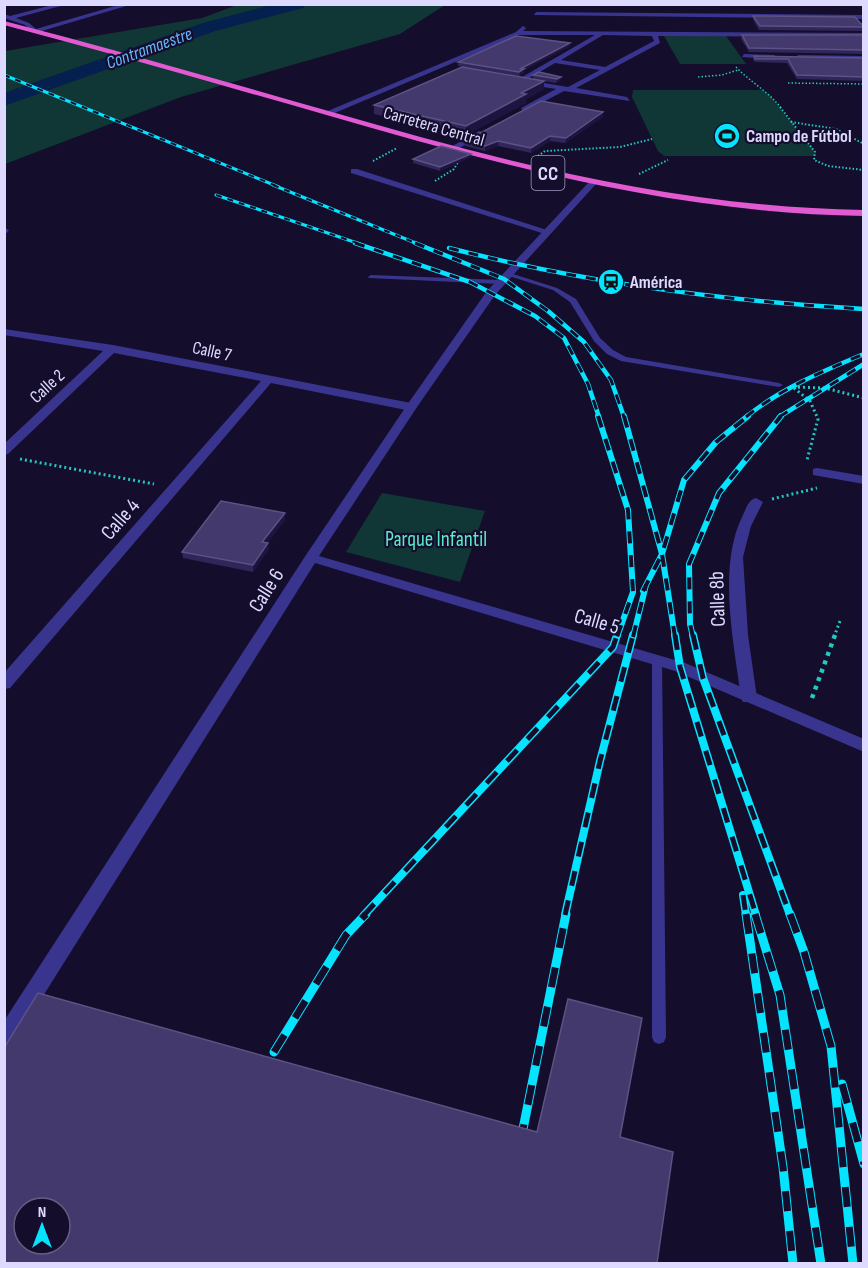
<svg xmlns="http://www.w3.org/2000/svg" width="868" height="1268" font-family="'Sofia Sans Condensed',sans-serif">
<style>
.green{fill:#103635}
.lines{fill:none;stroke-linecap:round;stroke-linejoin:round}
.river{fill:#051f4e;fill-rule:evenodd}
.path-far3{stroke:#23c8c0;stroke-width:1.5;stroke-dasharray:1.5 2;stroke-linecap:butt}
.path-far2{stroke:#23c8c0;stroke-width:2;stroke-dasharray:1.5 2;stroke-linecap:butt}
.path-far1{stroke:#23c8c0;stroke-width:3;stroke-dasharray:2 3;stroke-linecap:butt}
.path{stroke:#23c8c0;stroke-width:4.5;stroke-dasharray:4 5;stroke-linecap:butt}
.service{fill:#39358f;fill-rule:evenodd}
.minor{fill:#39358f;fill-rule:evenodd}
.tertiary{fill:#39358f;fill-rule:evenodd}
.trunk{fill:#e25ad2;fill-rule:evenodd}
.rail-far4-casing{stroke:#05e3ff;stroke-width:3}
.rail-far3-casing{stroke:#05e3ff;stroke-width:4.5}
.rail-far2-casing{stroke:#05e3ff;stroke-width:6}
.rail-far1-casing{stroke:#05e3ff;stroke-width:8}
.rail-casing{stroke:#05e3ff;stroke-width:9}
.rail-far4{stroke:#140e2c;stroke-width:2;stroke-dasharray:6;stroke-linecap:butt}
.rail-far3{stroke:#140e2c;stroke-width:3;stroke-dasharray:10;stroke-linecap:butt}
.rail-far2{stroke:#140e2c;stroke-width:4;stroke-dasharray:12;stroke-linecap:butt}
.rail-far1{stroke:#140e2c;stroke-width:5;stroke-dasharray:15;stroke-linecap:butt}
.rail{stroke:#140e2c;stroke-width:7;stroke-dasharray:20;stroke-linecap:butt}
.wall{fill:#31265a}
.shaded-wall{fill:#1e1440}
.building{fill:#43396c;stroke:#5c5283;stroke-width:1.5;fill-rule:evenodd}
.labels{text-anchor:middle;stroke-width:4.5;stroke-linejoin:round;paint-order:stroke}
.far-water-label{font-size:18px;font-style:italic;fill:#67b7ff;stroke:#140e2c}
.far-street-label{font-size:18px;fill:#ddd9ff;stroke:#140e2c}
.far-poi-label{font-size:18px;font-weight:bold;fill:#ddd9ff;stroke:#140e2c;text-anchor:start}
.shield{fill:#140e2c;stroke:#a19cc0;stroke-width:1.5}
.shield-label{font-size:20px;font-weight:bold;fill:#ddd9ff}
.street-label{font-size:21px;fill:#ddd9ff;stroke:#140e2c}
.park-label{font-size:21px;fill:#58ecc9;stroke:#140e2c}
</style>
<rect width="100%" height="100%" fill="#140e2c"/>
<path class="green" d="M237,5h208l-45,29 -219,63 -176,67v-113l197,-33z
M664,36h62l20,28h-66z
M633,90h130l7,5 45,57 -1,4h-150l-6,-5 -26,-54z
M382,493l103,18 -25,71 -114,-30z"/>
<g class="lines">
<path class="river" d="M275,4h30l-2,4 -88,23 -211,75v-13l199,-70z"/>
<path class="path-far3" d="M736,67c14,15 32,24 45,41
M698,77l24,-2 16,-5
M788,83l76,1"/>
<path class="path-far2" d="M780,107l35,45 -1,8 14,6 36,4
M791,122l45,7 28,15
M538,156l7,-5 75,-4 32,-8
M373,161l24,-13
M639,174l29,-14
M435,181l19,-12 4,-7"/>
<path class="path-far1" d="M793,387l32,1 39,10
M794,388l16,13 8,18 -11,41
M20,459l134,25
M772,499l45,-11
M834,637l6,-16"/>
<path class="path" d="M812,698l23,-63"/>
<path class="service" d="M4,228l5,2 -5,6z
M506,273h4l47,15 19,11 24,39 13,12 13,7 153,26 4,2 -4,2 -158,-26 -14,-7 -13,-13 -24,-39 -17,-12 -47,-15z
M371,275l130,5 3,2 -3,2 -132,-6 -1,-1z
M657,656l5,4 4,377 -2,5 -5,2 -5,-2 -2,-5v-377z"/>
<path class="minor" d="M56,4h12l-52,14 13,5 7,6 86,-25h11l-98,29 -10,-8 -21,-7v-4l6,2z
M536,12l328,3v4l-330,-4z
M523,26l3,2 -3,3 341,2v4l-206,-1 2,7 -84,45 51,9 3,4 -66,-10 -40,21 -3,-4 35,-19 -37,-6 -2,-3 78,-45h-76l-189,80 -7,-2 193,-81zM603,35l49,1 2,5 -49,26 -44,-7zM555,63l45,7 -32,17 -42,-7z
M744,54l30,1 3,2 -3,2 -32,-2z
M798,55l66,1v4l-68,-2z
M479,131l7,2 -30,17 -7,-2z
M351,169h6l196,63 -8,2 -194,-61z
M4,329l109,16 298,58 6,4 -6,4 -140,-28 -261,305 -6,1v-16l257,-292 -147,-28 -106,101 -4,1v-11l99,-93 -99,-16z
M817,468l47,8v8l-51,-9v-6z
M756,498l7,4 -12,24 -8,31 5,78 9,63 -2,4h-12l-2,-4c-7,-55 -24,-132 2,-183 3,-6 5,-15 13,-17z"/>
<path class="tertiary" d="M589,182l7,2 -101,111 -78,112 -98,149 366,107 179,76v13l-189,-81 -360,-108 -304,484 -7,2v-28l300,-463 103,-153 80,-114z"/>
<path class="trunk" d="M4,21c110,28 219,60 328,91 177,51 345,95 532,98v6c-190,-3 -361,-50 -541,-102 -106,-30 -212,-61 -319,-89z"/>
<g class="rail-far4-casing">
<path id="rail-far4" d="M4,75l275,112
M273,185l145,59
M216,195l144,49"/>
</g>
<g class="rail-far3-casing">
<path id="rail-far3" d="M355,243l115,39 65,34 29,22 24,46 11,33
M415,243l89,36 44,32 36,31 27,38 13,37
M449,248c137,35 274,53 415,61
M746,417c34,-28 77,-46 118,-63
M779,417l85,-53"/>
</g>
<g class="rail-far2-casing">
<path id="rail-far2" d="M598,416l30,94 5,82 -16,45
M624,416l38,138 13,83
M643,591l19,-37 22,-74 32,-38 32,-26
M633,637l13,-52
M693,637l-3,-13 -1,-60 30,-71 62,-77"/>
</g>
<g class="rail-far1-casing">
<path id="rail-far1" d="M675,635l5,32 76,248
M693,635l10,43 87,237
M743,895l3,20
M364,915l249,-268 4,-12
M565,915l35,-154 33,-126"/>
</g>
<g class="rail-casing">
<path id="rail" d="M746,914l37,253 10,97
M755,914l25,81 41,269
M790,914l14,38 27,94 22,218
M274,1052l72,-117 20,-21
M842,1084l22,80
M520,1144l46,-230"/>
</g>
<use href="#rail-far4" class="rail-far4"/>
<use href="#rail-far3" class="rail-far3"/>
<use href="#rail-far2" class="rail-far2"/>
<use href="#rail-far1" class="rail-far1"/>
<use href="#rail" class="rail"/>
</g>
<path class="wall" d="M753,16l111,8v7l-105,-1 -6,-10z
M742,35h122v19l-115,-2 -8,-13z
M570,43v3l-46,24v3l-5,3 -61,-10v-4z
M754,56l110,2v23l-67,-2 -10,-16 -32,-1 -2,-2z
M533,75l28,5 -5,3 -23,-4z
M544,89l-18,10v4l-60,32 -92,-21v-9z
M603,112v5l-38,26 -15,-2 -19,12 -33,-7 -13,5 -20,-5v-5z
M471,154v3l-31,14 -27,-8v-4z
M285,520l-18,23 2,6 -16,23 -70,-14 -1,-6z"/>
<path class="shaded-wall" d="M570,43v3l-46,24v3l-5,3 1,-7z
M561,77v3l-5,3 1,-4z
M544,81v8l-18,10v4l-60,32v-9l55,-33z
M603,112v5l-38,26 1,-5z
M550,136v5l-19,12v-5z
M498,141v5l-13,5v-5z
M471,154v3l-31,14v-4z
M285,513v7l-22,28 -1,-6z
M268,543l1,6 -16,23v-7z"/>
<path class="building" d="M753,16l102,1 6,7h3v3l-104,-1z
M742,35h122v15l-115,-2z
M516,36l54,7 -50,26h4l-5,3 -61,-10z
M754,56l110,2v19l-67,-2 -9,-16h-33z
M462,67l82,14 -23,12 5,1 -60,32 -92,-21z
M539,72l22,5 -4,2 -24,-4z
M541,101l62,11 -37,26 -16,-2 -19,12 -33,-7 -13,5 -20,-5z
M441,146l30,8 -31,13 -27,-8z
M221,501l64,12 -23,29 6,1 -15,22 -71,-13z
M38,993l499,139 31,-133 74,19 -22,119 53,15 -16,111h-653v-215zM24,1208h36v36h-36z"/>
<defs>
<g id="stadium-disc" transform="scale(1.35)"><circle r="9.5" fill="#05e3ff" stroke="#140e2c"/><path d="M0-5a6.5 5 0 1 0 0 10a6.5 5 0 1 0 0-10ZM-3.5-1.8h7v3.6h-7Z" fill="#111"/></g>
<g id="station-disc" transform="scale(1.35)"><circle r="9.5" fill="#05e3ff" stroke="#140e2c"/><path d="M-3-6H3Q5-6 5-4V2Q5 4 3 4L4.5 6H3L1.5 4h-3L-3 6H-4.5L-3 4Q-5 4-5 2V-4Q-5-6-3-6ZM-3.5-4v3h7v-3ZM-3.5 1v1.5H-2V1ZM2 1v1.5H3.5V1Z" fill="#111"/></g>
</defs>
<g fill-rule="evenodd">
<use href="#stadium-disc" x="727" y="136"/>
<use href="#station-disc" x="611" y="282"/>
</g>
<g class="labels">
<g class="far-water-label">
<text transform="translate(149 48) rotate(-20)" y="6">Contramaestre</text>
</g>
<g class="far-street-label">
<text transform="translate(434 126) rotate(16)" y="6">Carretera Central</text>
<text transform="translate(212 351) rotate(12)" y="6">Calle 7</text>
<text transform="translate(47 386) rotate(-43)" y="6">Calle 2</text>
</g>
<g class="far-poi-label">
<text x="746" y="142">Campo de Fútbol</text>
<text x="630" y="288">América</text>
</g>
<rect class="shield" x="531.5" y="156" width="33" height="34" rx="4.5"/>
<g class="shield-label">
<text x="548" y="180">CC</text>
</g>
<g class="street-label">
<text transform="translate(120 519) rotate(-49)" y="7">Calle 4</text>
<text transform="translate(266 590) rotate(-58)" y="7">Calle 6</text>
<text transform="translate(717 599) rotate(-92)" y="7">Calle 8b</text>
<text transform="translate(597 621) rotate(16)" y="7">Calle 5</text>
</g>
<g class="park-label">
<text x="436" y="546">Parque Infantil</text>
</g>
</g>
<rect width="868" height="1268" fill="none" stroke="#ddd9ff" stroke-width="12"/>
<g transform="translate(42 1226)"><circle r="28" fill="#140e2c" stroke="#645f80" stroke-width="1.5"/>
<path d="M0-4.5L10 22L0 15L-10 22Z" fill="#05e3ff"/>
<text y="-9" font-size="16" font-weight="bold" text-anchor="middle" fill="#ddd9ff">N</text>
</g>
</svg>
